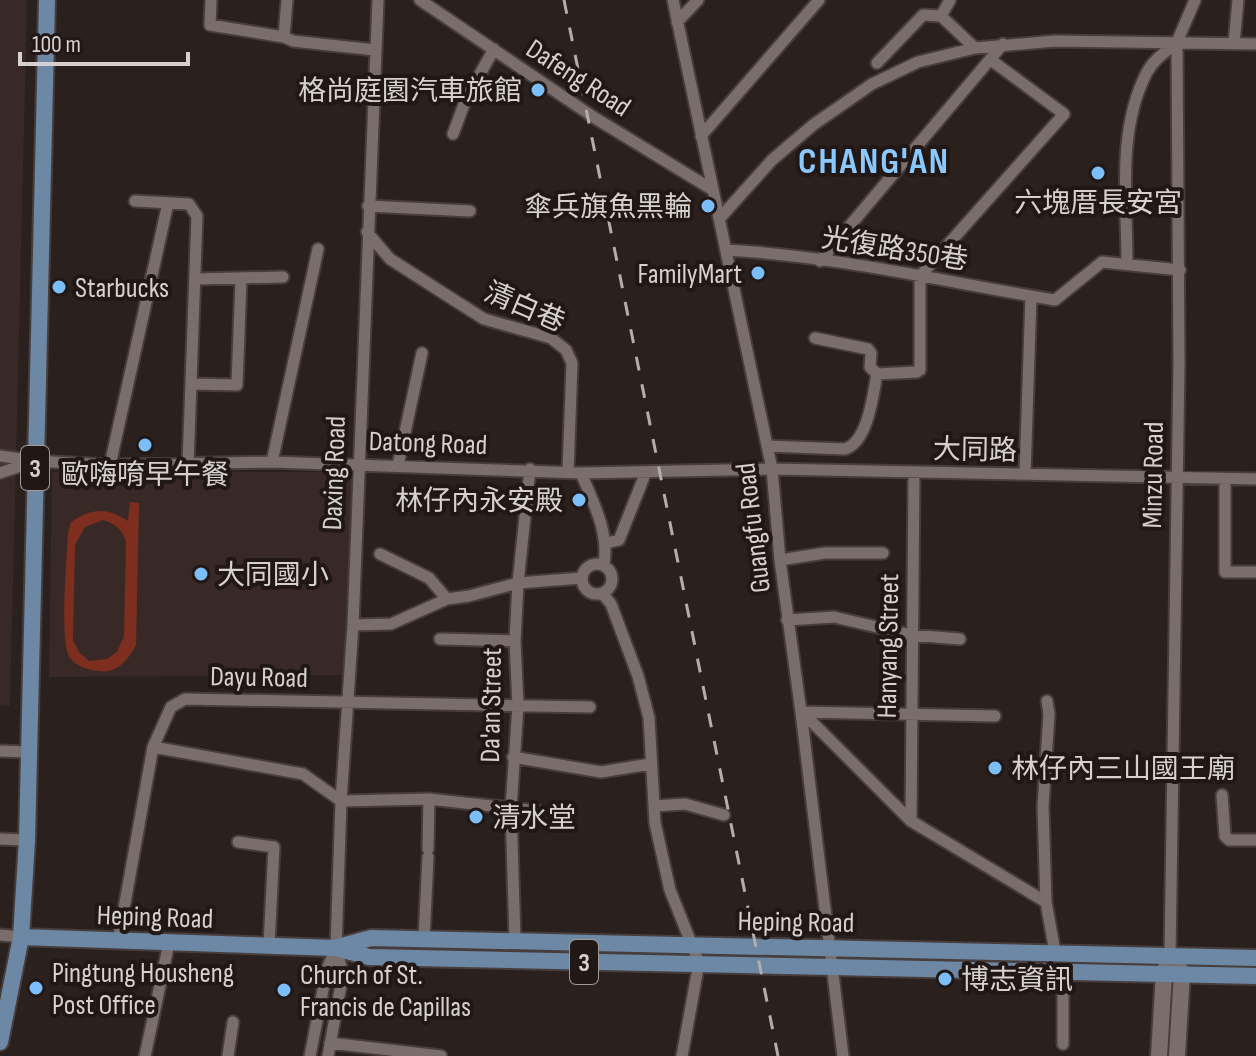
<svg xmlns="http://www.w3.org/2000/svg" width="1256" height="1056" font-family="'Sofia Sans Condensed','Noto Sans TC',sans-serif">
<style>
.built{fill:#392926}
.green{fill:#7d2e1f;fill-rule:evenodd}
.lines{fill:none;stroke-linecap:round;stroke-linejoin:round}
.street-casing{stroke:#463d3c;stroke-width:15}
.secondary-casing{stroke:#463d3c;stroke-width:20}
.primary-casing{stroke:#463d3c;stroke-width:20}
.street{stroke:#7a6e6c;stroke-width:11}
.secondary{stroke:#7a6e6c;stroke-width:16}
.primary{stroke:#6c88a5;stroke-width:16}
.rail{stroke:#b4adab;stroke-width:3;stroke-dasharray:14 14;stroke-linecap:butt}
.poi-dot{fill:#7cbef9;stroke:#211816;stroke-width:3}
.labels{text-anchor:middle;stroke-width:8;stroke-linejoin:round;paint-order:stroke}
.shield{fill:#211816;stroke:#a09997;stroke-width:2}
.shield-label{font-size:26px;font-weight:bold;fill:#d6d0ce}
.street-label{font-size:28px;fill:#d6d0ce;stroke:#211816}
.poi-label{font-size:28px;fill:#d6d0ce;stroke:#211816;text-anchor:start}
.district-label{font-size:36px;font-weight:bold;letter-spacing:2px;fill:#8bc8fe;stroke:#211816}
</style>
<rect width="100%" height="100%" fill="#2a211f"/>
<path class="built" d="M0,0h27l-17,706 -10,-1z
M52,472h300l-2,203 -301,2z"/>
<path class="green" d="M130,502l9,1 -3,142c-8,15 -19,29 -38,26 -10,-1 -22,-5 -28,-13 -11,-15 -3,-102 -2,-125l3,-11c21,-14 36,-15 57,-1zM103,520c13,4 18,9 23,21l-2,95 -7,16 -10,7 -18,2 -10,-9 -6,-12 2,-95 10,-18z"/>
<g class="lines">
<g class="street-casing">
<path id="street" d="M211,0l-1,25 74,12 9,4 82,9
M420,0l175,118 118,72
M673,0l99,469 8,91 21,152 42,344
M941,16l34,32
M677,22l21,-22
M284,37l3,-37
M1234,44l4,-44
M877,63l46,-48 18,1 9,-16
M453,134l13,-35 28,-50
M701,136l118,-136
M135,201l54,3 8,12 -9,249
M368,206l102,5
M719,219l53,-59 41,-35 59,-41 46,-22 57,-14 80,-7 201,3
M367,232l23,27 64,41 30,19 67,19 15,12 6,13 -4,109
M726,250c110,6 220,32 329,50l47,-38 78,8
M820,261l183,-217
M1127,264c0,-64 -10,-132 19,-190 7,-14 19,-22 30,-31
M196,279l87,-2
M815,338l53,11 3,4 -1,14 7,7
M877,374l40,-2 3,-2v-94l144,-162 -73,-54
M191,384l46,1 4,-106
M767,446l78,3c23,-7 28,-54 32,-75
M0,456l35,5 75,4 162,-3 309,11 191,-4 484,10
M272,462l46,-213
M110,465l58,-262
M398,465l24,-112
M0,473l35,-12
M581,473c13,31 28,59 23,92
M1025,474l6,-178
M1225,480v92h31
M606,543l13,-3 27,-68
M380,554l49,24 18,21
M780,560l45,-7h58
M582 579a15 15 0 1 1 30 0a15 15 0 1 1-30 0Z
M602,593l9,11 27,72 11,42 6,105 15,67 29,73 -17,93
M787,620l47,-3 77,18 49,4
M353,625l38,-1 56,-25 22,-3 49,-13 64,-5
M440,639l75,2
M1047,701l2,13 -6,93 3,95 9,50
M801,712l194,4
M802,712l109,109 135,81
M153,747l150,27 38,27 88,-2 109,12
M0,751l30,1
M513,757l88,15 49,-8
M1222,795l3,41 4,4h27
M654,806l31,-2 39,11
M911,821l3,-349
M0,839l27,1
M238,842l36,5 -5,98
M428,849l1,-50
M0,935l21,2
M424,939l4,-82
M515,941l-4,-133 7,-102 -3,-65 3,-58 12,-114
M118,942l35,-195 18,-40 14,-8 405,8
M1170,955l9,-590 -2,-323 18,-42
M330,1043l111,13
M1063,1044v-73
M145,1056l24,-113
M228,1056l5,-34
M310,1056l17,-87 9,-21
M328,1056l15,-82 -7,-26 5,-147 12,-176 25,-625"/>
</g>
<g class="secondary-casing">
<path id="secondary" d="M1170,955l12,18 -5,83
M1159,1056l5,-83 4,-11"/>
</g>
<g class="primary-casing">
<path id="primary" d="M21,937l315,11 33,9 887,19
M338,947l33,-9 885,20
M0,1042l21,-105 6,-97 20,-840"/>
</g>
<use href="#street" class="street"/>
<use href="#secondary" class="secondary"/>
<use href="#primary" class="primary"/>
<path class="rail" d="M564,0l214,1056"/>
</g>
<g class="poi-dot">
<circle cx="538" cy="90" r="8"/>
<circle cx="1098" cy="173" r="8"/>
<circle cx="708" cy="206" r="8"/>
<circle cx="758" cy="273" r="8"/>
<circle cx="59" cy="287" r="8"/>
<circle cx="145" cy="445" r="8"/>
<circle cx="579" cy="500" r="8"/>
<circle cx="201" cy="574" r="8"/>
<circle cx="995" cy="768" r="8"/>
<circle cx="476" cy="817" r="8"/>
<circle cx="945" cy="979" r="8"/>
<circle cx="36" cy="988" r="8"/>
<circle cx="284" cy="990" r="8"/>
</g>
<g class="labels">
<g class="shield">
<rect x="21" y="446" width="28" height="44" rx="6"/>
<rect x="570" y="940" width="28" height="44" rx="6"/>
</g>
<g class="shield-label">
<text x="35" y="477">3</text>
<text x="584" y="971">3</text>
</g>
<g class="street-label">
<text transform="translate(579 77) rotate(33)" y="10">Dafeng Road</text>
<text transform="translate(895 248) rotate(9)" y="10">光復路350巷</text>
<text transform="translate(525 306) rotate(23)" y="10">清白巷</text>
<text transform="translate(428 442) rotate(2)" y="10">Datong Road</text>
<text transform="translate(975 449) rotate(1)" y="10">大同路</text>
<text transform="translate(333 473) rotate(-88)" y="10">Daxing Road</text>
<text transform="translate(1152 475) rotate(-89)" y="10">Minzu Road</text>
<text transform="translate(752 528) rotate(-97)" y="10">Guangfu Road</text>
<text transform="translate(887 646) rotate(-89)" y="10">Hanyang Street</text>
<text transform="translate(259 676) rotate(1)" y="10">Dayu Road</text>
<text transform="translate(490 705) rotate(-89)" y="10">Da'an Street</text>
<text transform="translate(155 916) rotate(2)" y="10">Heping Road</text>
<text transform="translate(796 921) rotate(1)" y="10">Heping Road</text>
</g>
<g class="poi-label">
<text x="522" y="100" text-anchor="end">格尚庭園汽車旅館</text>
<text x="1098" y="212" text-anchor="middle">六塊厝長安宮</text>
<text x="692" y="216" text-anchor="end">傘兵旗魚黑輪</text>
<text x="742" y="283" text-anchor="end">FamilyMart</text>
<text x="75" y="297">Starbucks</text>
<text x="145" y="484" text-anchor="middle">歐嗨唷早午餐</text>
<text x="563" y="510" text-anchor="end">林仔內永安殿</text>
<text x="217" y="584">大同國小</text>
<text x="1011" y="778">林仔內三山國王廟</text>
<text x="492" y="827">清水堂</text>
<text x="52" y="982">Pingtung Housheng<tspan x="52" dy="32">Post Office</tspan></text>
<text x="300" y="984">Church of St.<tspan x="300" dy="32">Francis de Capillas</tspan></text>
<text x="961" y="989">博志資訊</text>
</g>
<g class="district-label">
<text x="874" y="173">CHANG'AN</text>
</g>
</g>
<path d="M20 52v12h168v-12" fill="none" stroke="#d6d0ce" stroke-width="4"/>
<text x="32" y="52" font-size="24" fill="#d6d0ce" stroke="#211816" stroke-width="6" paint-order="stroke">100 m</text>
</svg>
